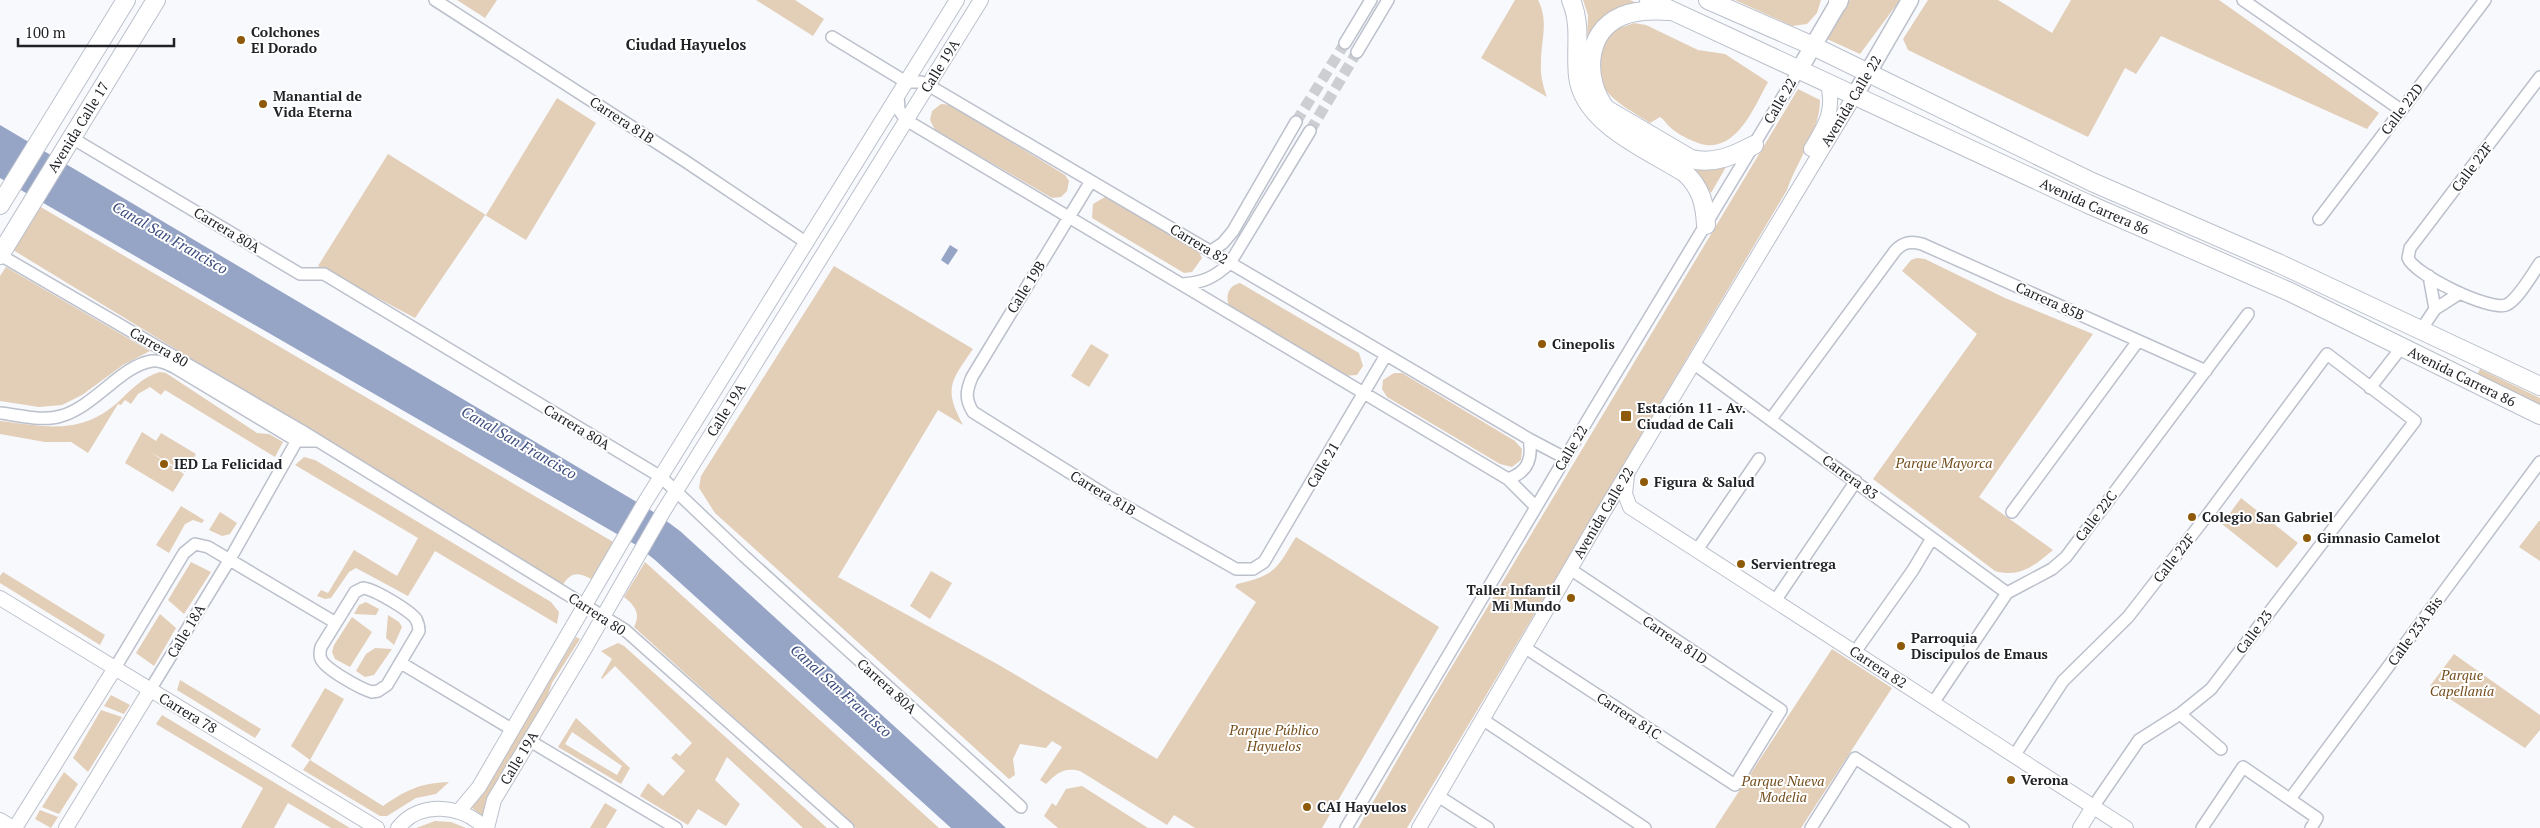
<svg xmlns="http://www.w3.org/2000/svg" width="2540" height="828" font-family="'PT Serif',serif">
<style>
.green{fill:#e3ceb7;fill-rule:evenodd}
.water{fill:#96a4c6}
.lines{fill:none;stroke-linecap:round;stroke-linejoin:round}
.minor-tunnel{stroke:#ccced2;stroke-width:11;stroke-dasharray:11 5.5;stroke-linecap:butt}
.minor-casing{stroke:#bbc0cb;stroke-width:14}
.tertiary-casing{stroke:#bbc0cb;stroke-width:16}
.secondary-casing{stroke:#bbc0cb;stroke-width:19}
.primary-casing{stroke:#bbc0cb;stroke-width:20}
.minor{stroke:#fff;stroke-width:11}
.tertiary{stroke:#fff;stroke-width:14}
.secondary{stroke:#fff;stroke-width:16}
.primary{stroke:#fff;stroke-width:18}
.poi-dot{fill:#8e5909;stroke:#fff;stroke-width:2}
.labels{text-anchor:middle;stroke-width:4;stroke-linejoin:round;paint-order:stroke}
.poi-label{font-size:14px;font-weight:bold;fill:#202226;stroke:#fff;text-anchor:start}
.street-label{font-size:14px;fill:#202226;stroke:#fff}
.park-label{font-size:14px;font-style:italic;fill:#744e1d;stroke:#fff}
.neighbourhood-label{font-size:15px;font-weight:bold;fill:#202226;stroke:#fff}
.water-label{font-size:15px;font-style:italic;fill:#3b4c7c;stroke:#fff}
</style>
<rect width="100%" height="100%" fill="#f7f9fd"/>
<path class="green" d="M457,0h40l-12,18z
M756,0h39l29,19 -11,17z
M1515,0h23c11,22 3,39 3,62 -1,12 2,24 6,35l-66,-39z
M1583,0h47l7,3c-29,6 -35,18 -50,41l1,-29z
M1735,0h86l-4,13 -10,11 -15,2z
M1850,0h50l-40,54 -33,-15z
M1928,0h70l54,33 19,-33h148l160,113 -12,16 -206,-93 -25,38 -11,-6 -37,69 -180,-87 -5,-11z
M1617,23l6,4 11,-4 12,2 52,25 27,4 43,28c-15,27 -34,78 -75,59 -7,-3 -17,-8 -23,-14 -4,-3 -5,-7 -10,-10l-10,6c-24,-16 -59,-31 -53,-66 2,-11 14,-25 20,-34z
M1798,89l22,11c0,31 -23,61 -33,90l-380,638h-49l75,-130z
M557,98l39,25 -70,117 -41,-25 -70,103 -97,-52 70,-112 98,61z
M941,104l10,1 114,70 4,6 -2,10 -6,6 -9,1 -117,-68 -5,-10 2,-9z
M1685,164l28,4 13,-1 -15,26 -15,-21z
M1105,197l93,53 4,8 -10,14 -8,1 -92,-55 1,-14z
M39,206l576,337 -22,37c-12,-7 -22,-10 -30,5l-550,-335z
M1917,258l8,1 80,39 88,36 -114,163 74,53c-19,16 -33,28 -58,21l-122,-92 104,-145 -75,-63 9,-11z
M834,266l139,83c-22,32 -30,39 -10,76l-25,-15 -100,167 161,88 158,94 99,-157 -21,-15 2,-3c40,-9 39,-15 59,-47l143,90 -117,201h-127l-21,-13 -7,10 -87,-54c-16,-4 -23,2 -34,13l-6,-4 22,-33 -10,-6 -6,7 -26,-4 -7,15 2,16 -6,4 -294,-266 -16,-25 2,-12z
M6,267l144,84 -27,14 -41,30 -20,10 -23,2 -39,-6v-125z
M1240,283l119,70 4,13 -6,9 -14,1 -113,-68c-5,-10 -3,-22 10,-25z
M1091,344l18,11 -20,32 -18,-11z
M2480,369l60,29v7l-63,-30z
M160,372l6,1 91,60 12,1 14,8 -8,15 -110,-67 -4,5 -11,-8 -12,7 -7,10 -6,-4 -4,5 -3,-1 -30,49 -17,-11h-26l-45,-8v-13c45,5 79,15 117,-18 13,-12 25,-26 43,-31z
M1394,373h8l113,68 7,8 -1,11 -9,7 -12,-3 -113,-67 -5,-8 1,-9z
M142,432l14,9 5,-8 35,21 -11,18 -35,-20 34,22 -11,18 -48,-29z
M304,457l11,3 236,142 8,10 -2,12 -122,-73 -27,45 -52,-28 -7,4 -18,26 -6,1 -8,-3 4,-6 7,3 26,-43 43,26 21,-38 -123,-73z
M2241,498l57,45 -21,25 -55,-44z
M181,506l23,14 -2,3 -9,-3 -8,4 -16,29 -13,-8z
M220,512l17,11 -7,11 -8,2 -13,-6z
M2539,521h1v40l-21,-14z
M191,562l20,10 -27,42 -16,-14z
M645,562l294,266h-83l-222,-201c7,-14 1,-21 -10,-30z
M931,571l21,12 -22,36 -20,-13z
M3,572l102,63 -5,10 -100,-62v-7z
M366,602l13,7 -3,6 -22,-1 5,-9z
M160,614l16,14 -22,38 -18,-13z
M388,615l11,7 3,5 -8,18 -8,-7z
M352,617l20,15 -22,35 -15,-8 -3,-7 2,-7z
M576,637l4,2 -28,44 -10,29 -57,96 -3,8 -11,-9 5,-5z
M618,643l6,3 203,182h-24l-76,-71 -12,23 25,24 -14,22 -28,-17 -10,16 -48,-29 8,-13 15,13 22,-25 -14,-13 5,-5 4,3 12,-13 -77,-77 -13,13 -1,-1 11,-19 -11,-8z
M375,648l17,1 -18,26 -9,2 -9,-6 10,-17z
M1832,649l60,39 -91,140h-86z
M2454,654l86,61v15l-15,18 -95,-62z
M180,680l81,49 -6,9 -78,-48z
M325,688l19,11 -34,61 73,46c23,-16 37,-23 66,-24l-13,12 -20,4 -29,18h-7l-77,-46 7,-10 -19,-14z
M111,695l19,10 -6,9 -20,-8z
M101,710l21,7 -34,55 -15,-14z
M162,715l188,113h-19l-43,-25 -14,25h-33l22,-40 -107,-64z
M576,718l54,50 -9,16 -63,-37zM572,732l50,34 -5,9 -52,-31z
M64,772l14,12 -19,30 -17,-7z
M1082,786l66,42h-90l-14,-12 8,-13 4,3 10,-17z
M605,803l12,7 -11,18h-16z
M40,810l18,7 -7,11 -16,-9z
M435,821l16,1 15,6h-50z"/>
<path class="water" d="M0,125l657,389 23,17 326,297h-55l-296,-268 -19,-15 -636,-367z
M950,245l8,5 -10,15 -7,-5z"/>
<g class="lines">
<path class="minor-tunnel" d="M1296,122l49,-79
M1310,131l47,-79"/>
<g class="minor-casing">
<path id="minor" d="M435,0l250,161 122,82
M2243,0l158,110
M832,37l74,45h15l7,3 601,354 36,19
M1345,43l26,-43
M1357,52l31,-52
M2540,77l-130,171 -2,10c7,17 81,53 98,47 11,-4 27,-32 34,-42
M898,96l1,14 7,10 602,359 28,28
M72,138l228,136h24l337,203 83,79 277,251
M1091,181l-119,196c-6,14 -7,22 1,35l131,82 132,75h17l11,-7 122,-207
M2319,219l166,-219
M1211,251l12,-8 10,-12 63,-109
M0,255l302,176 323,199 223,198
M2429,276l6,33
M1182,284c21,-1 33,-7 48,-21l80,-132
M2421,330l14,-21 25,-16
M1693,363l314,230
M2370,388l31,-40
M0,413c19,2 42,9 61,3 33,-9 61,-51 91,-55 8,-1 15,3 22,6l123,74h18
M1771,419l124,-168c8,-9 16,-10 27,-7l284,127
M1508,479c20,-7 25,-20 21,-40
M2012,512l126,-171
M1697,550l62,-91
M363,588c11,1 46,22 53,31 2,4 3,8 3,12l-32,54 -9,6 -6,1c-11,-3 -47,-23 -51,-33 -2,-4 -1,-8 0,-12l34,-55z
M1775,601l81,-120
M1524,647l211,138 46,-75 -211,-141
M1855,652l58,-82 19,-32
M401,663l112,67
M115,668l69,-115 11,-9 13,3 128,76
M150,690l80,-131 70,-124
M1933,703l74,-110 45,-24 14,-12 182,-243
M2180,714l41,35
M1482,719l163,109
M530,741l146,87
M2014,756l49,-75 65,-64 81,-104 118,-159 88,67 -204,268 -31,25 -41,26 -46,67
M1438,796l50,32
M2290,799l250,-337
M1346,828l247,-417 206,-341
M1811,828l44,-70 108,70
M2202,828l41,-61 74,51 -6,10"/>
</g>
<g class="tertiary-casing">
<g id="tertiary">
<path d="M1811,149c14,-23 25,-40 16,-67"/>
<path d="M1627,475l-2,19 5,13 496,321"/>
<path d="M0,598l377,230"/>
<path d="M459,811l20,-24 166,-285 312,-502"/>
<path d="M0,820l13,8"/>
<path d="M15,828l100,-160"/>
<path d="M66,828l84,-138"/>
<path d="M398,828c22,-28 64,-23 87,0"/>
<path d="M487,828l7,-28 90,-150 79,-138 318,-512"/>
<path id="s1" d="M1419,828l178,-305 258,-428"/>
<path d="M2080,828l13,-21"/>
</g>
</g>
<g class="secondary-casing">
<path id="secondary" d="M1799,70l41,-70
M1855,95l55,-95"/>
</g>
<g class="primary-casing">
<g id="primary">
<path d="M1571,0c11,26 4,49 7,76 5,48 71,74 107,97 16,15 20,31 21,52"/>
<path id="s2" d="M1649,0l439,204 202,88 250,123"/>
<path d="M1708,0l105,46 279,136 186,81 262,123"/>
<path d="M1838,3v-3"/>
<path d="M1669,11c-16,-1 -33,-1 -47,5 -38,16 -38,65 -16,93l85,50c22,6 44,-4 63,-14"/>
<path d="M0,205l126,-205"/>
<path id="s3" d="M0,255l156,-255"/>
</g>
</g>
<use href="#minor" class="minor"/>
<use href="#tertiary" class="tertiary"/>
<use href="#secondary" class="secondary"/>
<use href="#primary" class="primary"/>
</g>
<g class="poi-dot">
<circle cx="241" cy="40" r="5"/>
<circle cx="263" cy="104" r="5"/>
<circle cx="1542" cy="344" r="5"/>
<rect x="1620" y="410" width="12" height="12" rx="2.5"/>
<circle cx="164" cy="464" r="5"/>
<circle cx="1644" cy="482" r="5"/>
<circle cx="2192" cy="517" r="5"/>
<circle cx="2307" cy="538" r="5"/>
<circle cx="1741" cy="564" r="5"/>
<circle cx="1571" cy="598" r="5"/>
<circle cx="1901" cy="646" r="5"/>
<circle cx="2011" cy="780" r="5"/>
<circle cx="1307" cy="807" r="5"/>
</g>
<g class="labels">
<g class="poi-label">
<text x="251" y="37">Colchones<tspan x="251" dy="16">El Dorado</tspan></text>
<text x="273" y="101">Manantial de<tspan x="273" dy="16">Vida Eterna</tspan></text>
<text x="1552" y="349">Cinepolis</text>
<text x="1637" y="413">Estación 11 - Av.<tspan x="1637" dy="16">Ciudad de Cali</tspan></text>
<text x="174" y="469">IED La Felicidad</text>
<text x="1654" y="487">Figura &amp; Salud</text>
<text x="2202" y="522">Colegio San Gabriel</text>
<text x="2317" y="543">Gimnasio Camelot</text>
<text x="1751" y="569">Servientrega</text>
<text x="1561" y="595" text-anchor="end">Taller Infantil<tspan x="1561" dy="16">Mi Mundo</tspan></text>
<text x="1911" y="643">Parroquia<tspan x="1911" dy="16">Discipulos de Emaus</tspan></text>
<text x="2021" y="785">Verona</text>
<text x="1317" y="812">CAI Hayuelos</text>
</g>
<g class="street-label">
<text transform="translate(940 66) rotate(-58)" y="5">Calle 19A</text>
<text transform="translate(1780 101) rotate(-60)" y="5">Calle 22</text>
<text transform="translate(1851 101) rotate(-59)" y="5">Avenida Calle 22</text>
<text transform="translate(2402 109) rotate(-53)" y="5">Calle 22D</text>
<text transform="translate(622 120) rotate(33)" y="5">Carrera 81B</text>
<text dy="5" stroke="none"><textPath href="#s3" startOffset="150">Avenida Calle 17</textPath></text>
<text transform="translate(2472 167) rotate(-53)" y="5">Calle 22F</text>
<text dy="5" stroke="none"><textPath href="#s2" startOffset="491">Avenida Carrera 86</textPath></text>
<text transform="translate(227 230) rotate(31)" y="5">Carrera 80A</text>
<text transform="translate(1199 244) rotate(31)" y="5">Carrera 82</text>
<text transform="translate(1026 287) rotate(-58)" y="5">Calle 19B</text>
<text transform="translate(2050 301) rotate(24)" y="5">Carrera 85B</text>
<text transform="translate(159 347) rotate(30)" y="5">Carrera 80</text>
<text dy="5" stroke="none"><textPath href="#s2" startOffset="896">Avenida Carrera 86</textPath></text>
<text transform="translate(726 410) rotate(-58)" y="5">Calle 19A</text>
<text transform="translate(577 427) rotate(31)" y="5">Carrera 80A</text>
<text transform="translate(1571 448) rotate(-59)" y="5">Calle 22</text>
<text transform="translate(1323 465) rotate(-60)" y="5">Calle 21</text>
<text transform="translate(1850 477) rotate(36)" y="5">Carrera 83</text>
<text transform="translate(1103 493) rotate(31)" y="5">Carrera 81B</text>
<text dy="5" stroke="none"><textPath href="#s1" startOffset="365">Avenida Calle 22</textPath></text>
<text transform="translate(2096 516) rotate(-53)" y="5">Calle 22C</text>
<text transform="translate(2174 558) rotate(-52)" y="5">Calle 22F</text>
<text transform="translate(597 614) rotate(33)" y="5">Carrera 80</text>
<text transform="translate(186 631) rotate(-59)" y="5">Calle 18A</text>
<text transform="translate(2415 631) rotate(-54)" y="5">Calle 23A Bis</text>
<text transform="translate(2254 632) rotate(-53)" y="5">Calle 23</text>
<text transform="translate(1675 640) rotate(34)" y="5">Carrera 81D</text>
<text transform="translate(1878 667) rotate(33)" y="5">Carrera 82</text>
<text transform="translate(887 686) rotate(42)" y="5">Carrera 80A</text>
<text transform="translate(188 713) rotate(31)" y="5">Carrera 78</text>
<text transform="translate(1629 716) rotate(33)" y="5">Carrera 81C</text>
<text transform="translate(519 758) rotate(-59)" y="5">Calle 19A</text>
</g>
<g class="park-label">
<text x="1944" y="468">Parque Mayorca</text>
<text x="2462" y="680">Parque<tspan x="2462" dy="16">Capellanía</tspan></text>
<text x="1274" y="735">Parque Público<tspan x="1274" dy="16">Hayuelos</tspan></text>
<text x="1783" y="786">Parque Nueva<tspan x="1783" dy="16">Modelia</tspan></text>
</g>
<g class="neighbourhood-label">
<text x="686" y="50">Ciudad Hayuelos</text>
</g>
<g class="water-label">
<text transform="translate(170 238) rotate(30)" y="5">Canal San Francisco</text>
<text transform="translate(519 443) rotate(30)" y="5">Canal San Francisco</text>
<text transform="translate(841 691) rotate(42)" y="5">Canal San Francisco</text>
</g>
</g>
<path d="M18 38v8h156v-8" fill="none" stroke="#202226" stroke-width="2.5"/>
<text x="25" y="38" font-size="15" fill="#202226" stroke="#ffffff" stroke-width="4" paint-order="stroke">100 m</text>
</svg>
